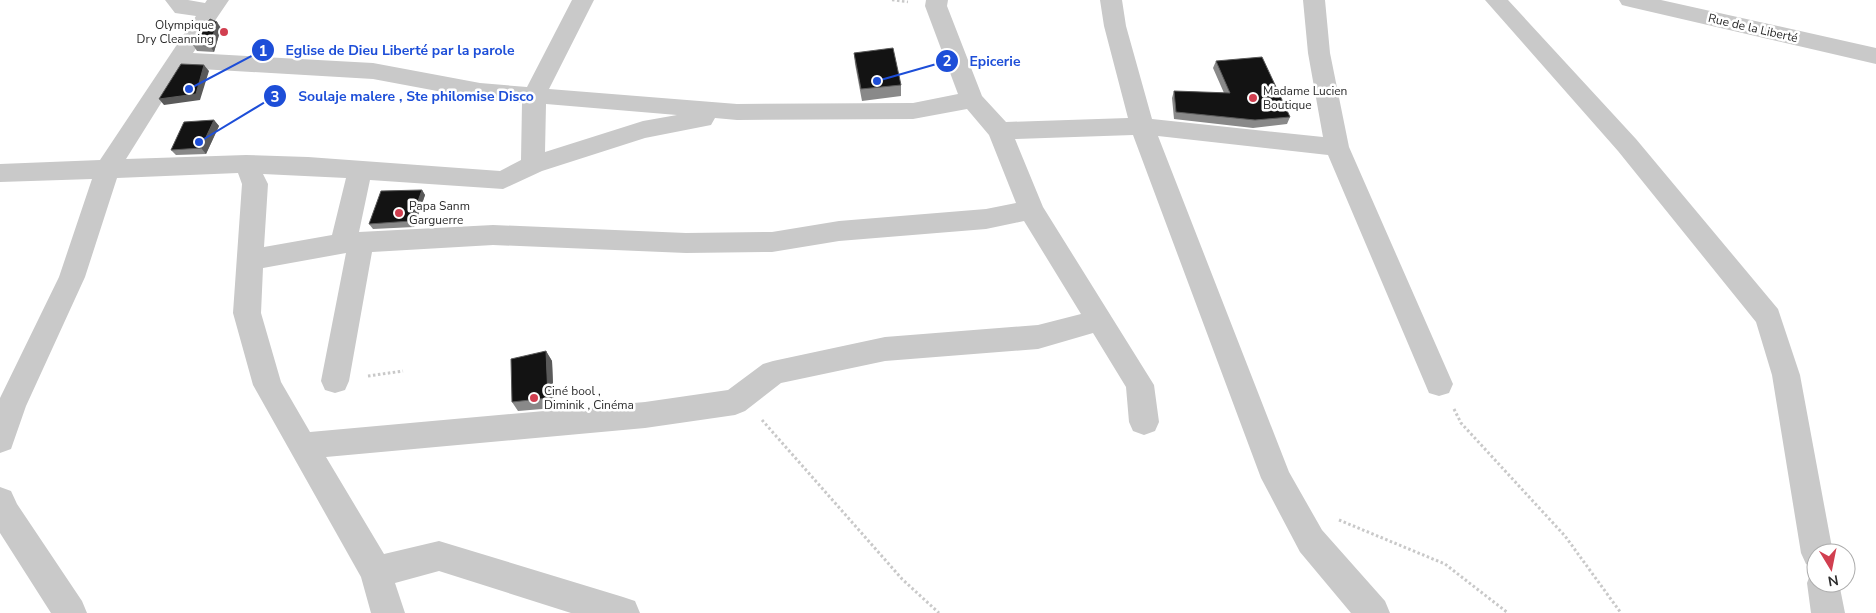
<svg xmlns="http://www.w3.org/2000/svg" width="1876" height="613" font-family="'Nunito Sans',sans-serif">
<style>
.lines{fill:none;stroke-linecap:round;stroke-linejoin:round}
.path-far1{stroke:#c9c9c9;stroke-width:2.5;stroke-dasharray:2.5 2.5;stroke-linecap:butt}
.path{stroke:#c9c9c9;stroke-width:3;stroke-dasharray:2.5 2.5;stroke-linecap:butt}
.minor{fill:#c9c9c9;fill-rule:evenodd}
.wall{fill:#898989}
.shaded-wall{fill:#5a5a5a}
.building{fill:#131313;stroke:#5a5a5a}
.poi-dot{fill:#d13f50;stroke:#fff;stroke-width:2}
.labels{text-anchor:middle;stroke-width:5;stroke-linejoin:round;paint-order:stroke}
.poi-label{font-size:12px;fill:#2c2c2c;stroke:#fff;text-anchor:start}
.street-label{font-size:12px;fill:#2c2c2c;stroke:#fff}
.leader{fill:none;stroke:#1d4ed8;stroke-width:2}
.callout-dot{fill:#1d4ed8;stroke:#fff;stroke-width:2}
.mark-label{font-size:15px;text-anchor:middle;font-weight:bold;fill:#fff}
.callout-label{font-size:14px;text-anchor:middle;font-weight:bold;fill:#1d4ed8;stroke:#fff;stroke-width:5;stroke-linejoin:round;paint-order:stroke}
</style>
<rect width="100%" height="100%" fill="#fff"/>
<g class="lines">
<path class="path-far1" d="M892,0l16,2"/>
<path class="path" d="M368,376l35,-5
M1454,409l7,14 104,113 56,77
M762,420l140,159 37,34
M1339,520l106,44 63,49"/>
<path class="minor" d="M165,0h23l17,3 2,-3h22l-36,53 180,10 107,20 47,4 45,-87h22l-45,89 188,15 176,-1 45,-9 -33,-88 1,-6h22l-1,6 35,90 24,26 122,-4 -24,-92 -4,-26h22l4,26 26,93 171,18 -15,-84 -5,-53h22l5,53 19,94 104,237 -4,9 -10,3 -10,-3 -101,-238 -170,-19 131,336 33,58 63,71 5,12h-39l-51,-61 -39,-74 -128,-343 -118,4 28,68 111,178 5,37 -4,9 -11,4 -11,-4 -4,-9 -3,-35 -33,-54 -55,16 -153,12 -104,22 -36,28 -10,4 -90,13 -319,29 58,97 55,-13 184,56 12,4 5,12h-69l-132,-42 -44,12 10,30h-34l-10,-36 -108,-192 -20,-72 9,-129 -4,-11 -121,5 -32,99 -59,129 -15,43 -11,4v-55l59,-121 33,-98 -92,3v-18l100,-4 96,-144 -21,-3zM183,68l190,11 107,20 42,4 -1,57 -21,11 -192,-14 -62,-2 -120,4zM546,104l131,11 -34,6 -98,31zM967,109l22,26 27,68 -30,6 -147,12 -67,11 -86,1 -193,-8 -134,7 11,-52 133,9 39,-18 103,-33 66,-13 4,-7 22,2 176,-1zM263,174l83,4 -14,57 -68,12 4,-63zM1024,221l57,93 -43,11 -153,12 -112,24 -10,3 -35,26 -83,12 -335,30 -29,-50 -20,-69 2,-45 83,-15 -25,128 4,9 10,3 10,-3 4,-9 23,-129 121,-7 193,8 86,-1 67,-11 147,-12z
M1485,0h23l128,139 142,170 22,66 33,178h-17v15l-10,-4 -5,-11 -29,-178 -16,-53 -138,-171z
M1619,0h42l215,48v16l-246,-57 -8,-2z
M0,487l11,4 6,13 65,97 5,12h-36l-51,-80z
M1816,570v13h23l6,30h-34l-4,-30 4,-11z"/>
</g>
<path class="wall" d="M221,28l-7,24 -17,-1 -4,-6z
M854,53l47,32v11l-39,5 -7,-37z
M1216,61l74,56 -3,7 -34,4 -79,-9 -2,-21 2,-7 50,2 -11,-25z
M214,120l5,6 -13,28 -30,1 -5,-5z
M422,190l3,5 -11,32 -41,2 -4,-5z
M546,351l6,10 2,47 -36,3 -6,-9z"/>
<path class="shaded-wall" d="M217,22l4,6 -7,24 -4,-6z
M204,65l5,6 -9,29 -36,5 -5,-6z
M214,120l5,6 -13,28 -5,-6z
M422,190l3,5 -11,32 -3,-6z
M546,351l6,10 2,47 -6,-10z"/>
<path class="building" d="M210,19l7,3 -7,24 -17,-1z
M893,48l8,37 -40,4 -7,-36z
M1262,57l28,60 -35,3 -79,-8 -2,-21 56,2 -14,-32z
M181,64l23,1 -8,29 -37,5z
M214,120l-13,28 -30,2 13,-28z
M422,190l-11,31 -42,3 12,-33z
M546,351l2,47 -36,4 -1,-43z"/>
<g class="poi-dot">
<circle cx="224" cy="32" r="5"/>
<circle cx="1253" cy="98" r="5"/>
<circle cx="399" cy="213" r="5"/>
<circle cx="534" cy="398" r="5"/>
</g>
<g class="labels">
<g class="poi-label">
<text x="214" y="29" text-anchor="end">Olympique<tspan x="214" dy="14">Dry Cleanning</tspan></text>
<text x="1263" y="95">Madame Lucien<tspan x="1263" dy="14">Boutique</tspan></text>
<text x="409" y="210">Papa Sanm<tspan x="409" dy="14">Garguerre</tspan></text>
<text x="544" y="395">Ciné bool ,<tspan x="544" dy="14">Diminik , Cinéma</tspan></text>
</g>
<g class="street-label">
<text transform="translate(1753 28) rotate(13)" y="4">Rue de la Liberté</text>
</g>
</g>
<path class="leader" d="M189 89L263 50M877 81L947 61M199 142L275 96"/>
<g class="callout-dot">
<circle cx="189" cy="89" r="5"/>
<circle cx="877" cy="81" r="5"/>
<circle cx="199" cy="142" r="5"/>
<circle cx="263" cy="50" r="12"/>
<circle cx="947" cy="61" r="12"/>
<circle cx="275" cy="96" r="12"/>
</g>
<g class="mark-label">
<text x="263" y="56">1</text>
<text x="947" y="66">2</text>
<text x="275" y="102">3</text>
</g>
<g class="callout-label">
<text x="400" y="55">Eglise de Dieu Liberté par la parole</text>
<text x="995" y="66">Epicerie</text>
<text x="416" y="101">Soulaje malere , Ste philomise Disco</text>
</g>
<g transform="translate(1831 568) rotate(170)"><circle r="24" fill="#ffffff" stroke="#ababab"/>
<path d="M0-4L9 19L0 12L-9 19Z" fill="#d13f50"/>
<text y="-8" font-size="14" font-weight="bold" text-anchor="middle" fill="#2c2c2c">N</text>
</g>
</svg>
